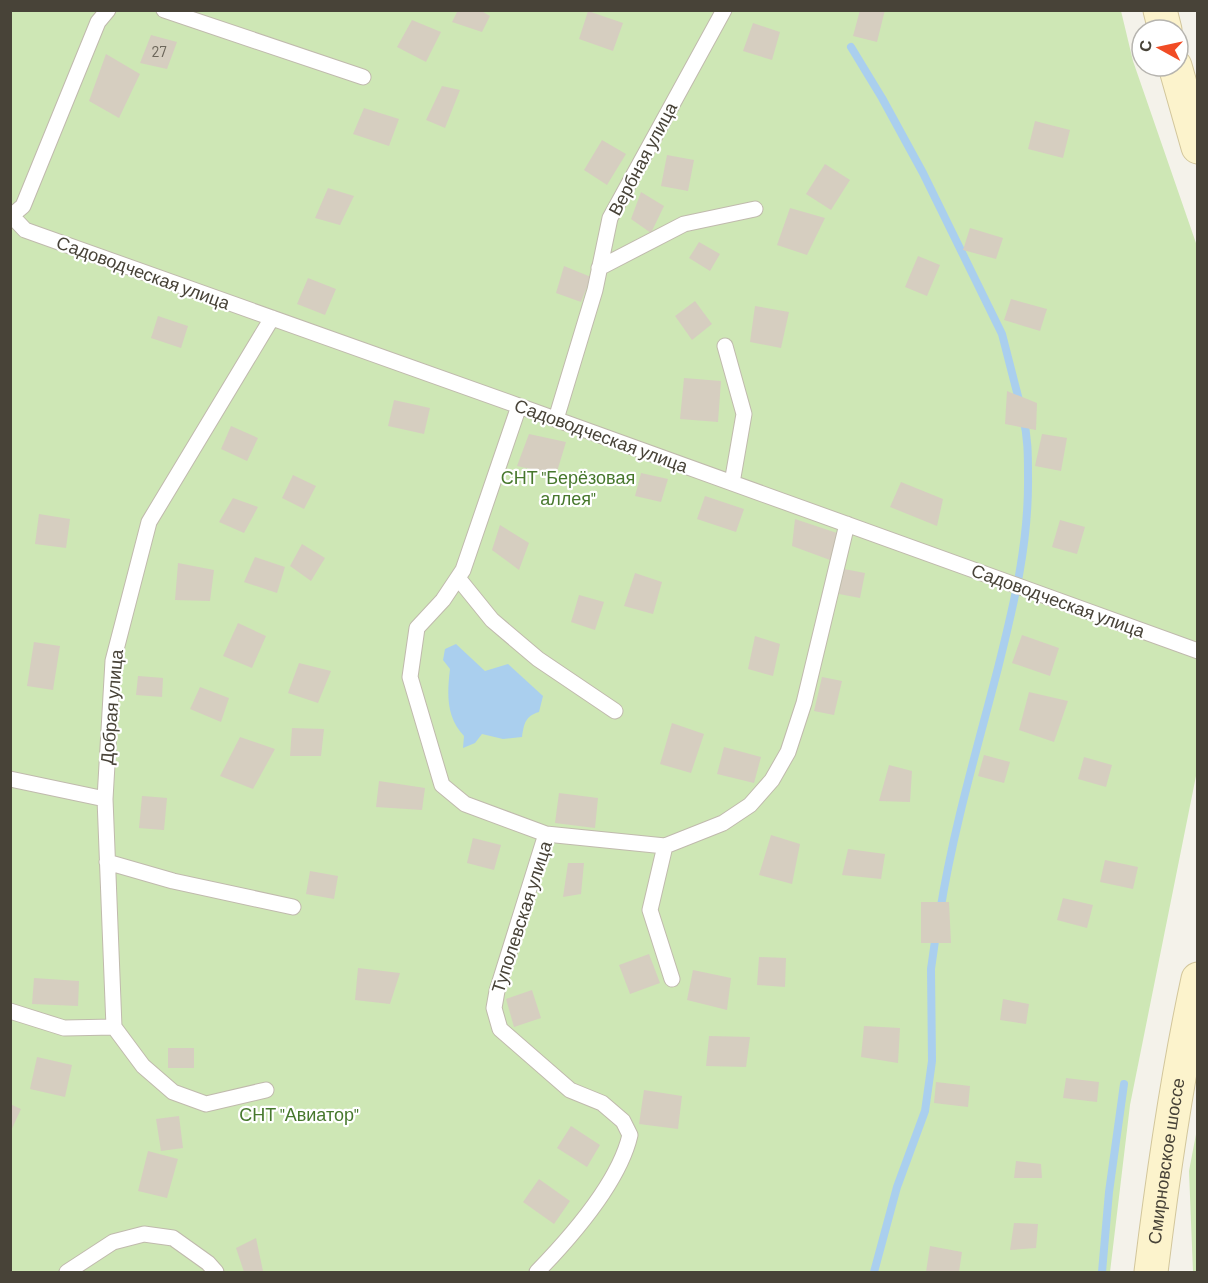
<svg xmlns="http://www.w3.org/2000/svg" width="1208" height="1283" font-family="Barlow,sans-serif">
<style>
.green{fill:#cee7b5}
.water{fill:#aacfee}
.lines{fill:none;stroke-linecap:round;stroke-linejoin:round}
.stream{stroke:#aacfee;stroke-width:8}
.building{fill:#d6cec0}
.service-casing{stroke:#c0baad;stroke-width:17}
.secondary-casing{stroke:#d2c69b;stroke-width:35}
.service{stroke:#fff;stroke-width:15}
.secondary{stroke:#fcf3cc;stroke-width:33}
.labels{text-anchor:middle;stroke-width:4.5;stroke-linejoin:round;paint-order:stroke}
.number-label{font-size:15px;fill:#6c665a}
.street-label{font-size:18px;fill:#484338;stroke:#fff}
.park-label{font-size:18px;fill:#47782d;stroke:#fff}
</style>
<rect width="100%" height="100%" fill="#f4f2ea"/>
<path class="green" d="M10,11h1111l12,50 64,185 1,520 -68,339 -20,167h-1099z
M1197,1129l1,143h-5l-4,-101z"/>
<path class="water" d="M456,644l29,27 23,-7 35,32 -4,16c-14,4 -15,12 -17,25l-19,2 -21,-5 -7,9 -12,5 1,-12c-18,-19 -17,-42 -14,-67l-7,-9 2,-11z"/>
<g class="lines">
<path class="stream" d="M851,47l31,51 41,75 79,161 18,70
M940,912c13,-82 37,-163 58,-244 16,-64 31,-125 30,-192 0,-21 0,-39 -5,-59
M874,1272l23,-85 28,-76 7,-50 -1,-92 5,-35
M1102,1272l7,-80 15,-108"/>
</g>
<path class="building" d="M458,10h22l10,6 -8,16 -30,-10z
M860,10h25l-8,32 -24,-6z
M588,11l35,12 -10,28 -34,-12z
M412,20l29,12 -15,30 -29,-15z
M753,23l27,9 -8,28 -29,-9z
M151,35l26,7 -10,27 -27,-6z
M106,54l34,20 -21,44 -30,-17z
M442,86l18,4 -15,38 -19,-8z
M364,108l35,11 -10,27 -36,-12z
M1035,121l35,9 -7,28 -35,-9z
M602,140l24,14 -19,31 -23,-15z
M667,155l27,5 -6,31 -27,-5z
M825,164l25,16 -19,30 -25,-16z
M328,188l26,8 -14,29 -25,-7z
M641,192l23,14 -13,27 -20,-14z
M790,208l35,10 -18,37 -30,-10z
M970,228l33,10 -7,21 -33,-9z
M699,242l21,12 -10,17 -21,-13z
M918,256l22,9 -13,31 -22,-9z
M564,266l27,11 -10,25 -25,-9z
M308,278l28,11 -11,26 -28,-11z
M1011,299l36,10 -7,22 -36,-11z
M695,301l17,23 -20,16 -17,-24z
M755,306l34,6 -8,36 -31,-6z
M158,316l30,10 -7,22 -30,-10z
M684,378l37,3 -3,41 -38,-3z
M1007,391l30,12 -1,27 -31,-6z
M394,400l36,8 -6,26 -36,-8z
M231,426l27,12 -11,23 -26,-12z
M529,434l37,8 -10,33 -39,-9z
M1042,434l25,4 -6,33 -26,-5z
M641,473l27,6 -7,23 -26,-6z
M293,475l23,11 -12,23 -22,-11z
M901,482l42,17 -6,27 -47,-19z
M705,496l39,13 -8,23 -39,-13z
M233,498l25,9 -14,26 -25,-11z
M39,514l31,5 -4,29 -31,-4z
M795,519l42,14 -7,27 -38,-14z
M1060,520l25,7 -8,27 -25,-7z
M500,525l29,18 -10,27 -27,-20z
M302,544l23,14 -14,23 -21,-15z
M255,557l30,10 -8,26 -33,-11z
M178,563l36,7 -4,31 -35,-1z
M844,569l21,4 -5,25 -21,-4z
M635,573l27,9 -9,32 -29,-8z
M579,595l25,7 -9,28 -24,-8z
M238,623l28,13 -14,32 -29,-12z
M1022,635l37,13 -9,28 -38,-13z
M755,636l25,8 -7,32 -25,-7z
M34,642l26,4 -7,44 -26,-4z
M299,663l32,8 -13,32 -30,-10z
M138,676l25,2 -1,19 -26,-2z
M822,677l20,4 -8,34 -20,-4z
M200,687l29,11 -8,24 -31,-13z
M1029,692l39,9 -14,41 -35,-12z
M672,723l32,11 -13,39 -31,-9z
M292,728l32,1 -3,27h-31z
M240,737l35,12 -22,40 -33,-13z
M724,747l37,10 -7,26 -37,-9z
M984,755l26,7 -6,21 -26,-7z
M1084,757l28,8 -6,22 -28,-8z
M889,765l23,6 -2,31 -31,-1z
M379,781l46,7 -3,22 -46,-3z
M559,793l39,5 -3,30 -40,-5z
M142,796l25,2 -3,32 -25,-2z
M771,835l29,9 -8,40 -33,-9z
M473,838l28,7 -7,25 -27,-7z
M848,849l37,5 -4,25 -39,-4z
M1105,860l33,7 -5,22 -33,-7z
M568,863h16l-3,31 -18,3z
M310,871l28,5 -4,23 -28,-5z
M1063,898l30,7 -6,23 -30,-8z
M921,902h28l2,41h-30z
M649,954l11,29 -30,11 -11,-29z
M759,957l27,1 -1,29 -28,-2z
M358,968l42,5 -10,31 -35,-4z
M693,970l38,8 -4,32 -40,-10z
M34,978l45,3 -1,25 -46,-2z
M532,990l9,28 -27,9 -8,-28z
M1003,999l26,5 -3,20 -26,-4z
M864,1026l36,2 -2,35 -37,-6z
M709,1036l41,1 -4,30 -40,-1z
M168,1048h26v20h-26z
M37,1057l35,8 -7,32 -35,-8z
M1066,1078l33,4 -2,20 -34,-4z
M936,1082l34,4 -2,21 -34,-4z
M644,1090l38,6 -4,33 -39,-5z
M10,1104l11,5 -11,24z
M179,1116l4,32 -22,3 -5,-32z
M571,1126l29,19 -13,22 -30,-19z
M148,1151l30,8 -11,39 -29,-7z
M1016,1161l25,3 1,14h-28z
M539,1179l31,22 -16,23 -31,-22z
M1014,1223l24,1 -2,24 -26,2z
M256,1238l7,33 -19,1 -8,-24z
M930,1246l32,6 -3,20h-33z"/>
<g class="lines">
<g class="service-casing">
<path id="service" d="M164,10l199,67
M10,214l15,16 494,176 679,245
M10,217l13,-11 75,-184 10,-12
M599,268l85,-44 71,-15
M725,346l19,68 -12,69
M519,406l-56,164 -20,30 -26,28 -7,49 32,108 23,19 81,30
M556,419l39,-129 15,-72 114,-208
M458,578l34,42 46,39 77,52
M10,779l95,20
M665,846l-15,64 22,69
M107,862l66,19 120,26
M10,1011l54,17 50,-1
M114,1027l-9,-228 8,-138 36,-139 123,-204
M114,1027l29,39 30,26 33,12 60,-14
M67,1272l46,-30 31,-8 29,4 35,25 8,9
M537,1272c34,-35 82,-89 93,-137l-7,-14 -21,-18 -32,-13 -70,-61 -6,-21 3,-17 49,-157 119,12 58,-23 27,-18 22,-25 16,-28 16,-49 43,-179"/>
</g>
<g class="secondary-casing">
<g id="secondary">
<path d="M1160,10l5,20"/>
<path d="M1175,66l23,81"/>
<path id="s1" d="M1151,1272c12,-98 26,-196 47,-293"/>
</g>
</g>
<use href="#service" class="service"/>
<use href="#secondary" class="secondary"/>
</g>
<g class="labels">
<g class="number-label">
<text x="159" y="57">27</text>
</g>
<g class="street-label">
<text transform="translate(643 159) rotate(-62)" y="6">Вербная улица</text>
<text transform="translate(143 273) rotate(20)" y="6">Садоводческая улица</text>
<text transform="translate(601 436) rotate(20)" y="6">Садоводческая улица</text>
<text transform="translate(1058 601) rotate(20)" y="6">Садоводческая улица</text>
<text transform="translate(112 707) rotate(-85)" y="6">Добрая улица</text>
<text transform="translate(522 917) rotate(-72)" y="6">Туполевская улица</text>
<text dy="6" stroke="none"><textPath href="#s1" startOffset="112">Смирновское шоссе</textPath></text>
</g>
<g class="park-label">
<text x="568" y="484">СНТ "Берёзовая<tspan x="568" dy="21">аллея"</tspan></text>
<text x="299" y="1121">СНТ "Авиатор"</text>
</g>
</g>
<rect width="1208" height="1283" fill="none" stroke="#484338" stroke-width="24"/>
<g transform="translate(1160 48) rotate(278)"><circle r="28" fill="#ffffff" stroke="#b6b4af" stroke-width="1.5"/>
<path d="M0-4.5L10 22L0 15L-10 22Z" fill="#f14c25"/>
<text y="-9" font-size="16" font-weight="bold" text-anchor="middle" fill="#484338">С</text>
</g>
</svg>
